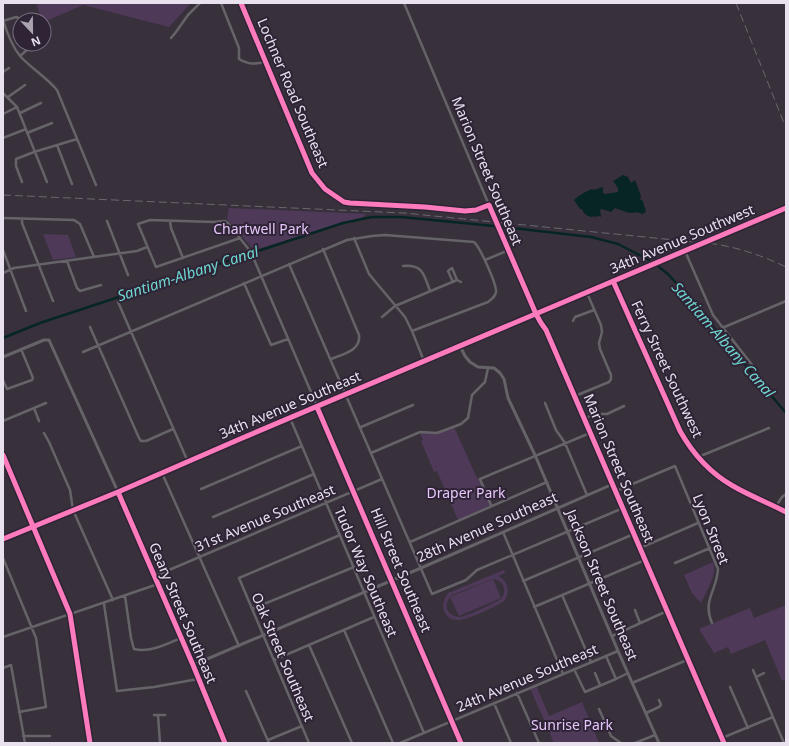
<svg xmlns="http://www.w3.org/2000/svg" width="789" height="746" font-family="'Noto Sans',sans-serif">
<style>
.green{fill:#4e3959;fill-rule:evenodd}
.water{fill:#062524}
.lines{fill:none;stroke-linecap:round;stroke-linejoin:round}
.canal{stroke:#062524;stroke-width:2.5}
.minor{stroke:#666368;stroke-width:2.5}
.tertiary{stroke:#666368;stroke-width:3}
.secondary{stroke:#726e73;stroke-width:3.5}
.rail{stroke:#6b676e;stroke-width:1;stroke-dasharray:8 4;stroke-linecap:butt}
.cycleway-casing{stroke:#2f2336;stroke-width:8}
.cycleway{stroke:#fd7abc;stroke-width:5}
.labels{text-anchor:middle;stroke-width:4;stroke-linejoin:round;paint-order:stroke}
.street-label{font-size:14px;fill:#e9e1ee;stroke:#2f2336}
.park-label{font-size:14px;fill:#e6c7fb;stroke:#2f2336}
.water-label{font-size:15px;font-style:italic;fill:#6ed5ce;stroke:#2f2336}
</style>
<rect width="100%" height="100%" fill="#38313c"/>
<path class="green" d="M36,3h155l-22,24 -86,-22 -39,17v-2h-2z
M229,208l138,6 -4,3 -109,33 -27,-31z
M43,234l25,1 8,22 -23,3z
M454,427l23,51 3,1 11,26 -33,15 -21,-49 -3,1 -13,-31 2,-1 -3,-8 17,1z
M713,562c5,12 -7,30 -12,41l-9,-10 -8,-18z
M504,570l1,3 -7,3c10,5 13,16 6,25 -9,6 -38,20 -48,19 -5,0 -10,-4 -12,-9 -2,-7 0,-12 4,-18zM492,579c11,0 16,11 9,20 -7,4 -33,17 -41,18 -5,0 -11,-3 -13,-8 -1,-4 0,-8 3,-12l9,19 42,-18 -8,-19 -43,18 2,-2z
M786,605v74l-4,2 -17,-41 -34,14 -3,-7 -14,6 -15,-24 51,-21 4,10z
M536,685l13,31 33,-14 17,41h-45l-24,-55z"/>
<path class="water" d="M623,175l5,2 3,6 4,-3 6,16 -1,3 3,2 1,5 2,3 -1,1 1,2 -4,2 -5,-2c-7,3 -15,-2 -22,-4l-4,4 -9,-3 -2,1 1,7 -2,-1 -4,1 -1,-1 -2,1c-6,-1 -8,-3 -10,-8h-2l-6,-9c5,-5 11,-8 18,-11l2,1 9,-3v6l2,1 13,-2v-4l-5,-7z"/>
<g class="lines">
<path class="canal" d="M503,227l88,10 27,7 31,16
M659,267l10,8 14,16 103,122
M3,338l37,-15 303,-100 29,-6h29l93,9"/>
<path class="minor" d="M221,3l18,45v11c10,6 16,5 27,3
M404,3l85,202
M3,20c4,13 9,26 17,36 12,13 26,21 37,34l39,95
M3,21l13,-4 7,3
M171,38l5,-6 12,-17 12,-12
M20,56l7,-6 13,-6
M3,72l6,-4
M3,93l14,14 30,75
M8,97l17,-12
M20,113l21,-10
M3,114l14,-7
M27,133l25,-10
M3,138l23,-9
M57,145l15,39
M22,182l-6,-16v-7l18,-7 43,-13
M3,218l71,2 6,4 14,33
M22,219v4l31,78
M107,221l21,54
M170,221l1,7 12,30
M240,238l-84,29 -18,-43 12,-4 64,2 11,-1 3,2 22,28 3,6 64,149
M354,238l15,36 36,43 7,14 12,30
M323,249l36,86c2,16 -16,19 -28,24
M3,250l23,61
M685,251l28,64 40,51
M485,260l24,-10
M67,261l10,27 3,3 21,-6
M289,264l143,330 34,-14 11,-10 146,-62
M403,266c20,-2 21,9 27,25
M3,273l11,-5 123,-17 10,-4
M453,282l-5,-11 4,-3 5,12 4,2
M244,283l27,62 17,-6
M118,302l70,160
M382,317l13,-11 62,-26
M573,321l2,-4 19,-7
M90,327l49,111 2,3h5l27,-12
M722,328l64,-27
M83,352l264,-112 25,-4 13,-1 89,7c6,5 23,43 22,50 -1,5 -4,7 -8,10l-76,29
M3,380l4,9 25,-9 1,-2 -12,-29
M575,396l34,-14 2,-3v-4l-11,-26 -1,-6 3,-11 -1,-7 -14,-32
M545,403l11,27 9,13 22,52
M34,408l5,13
M290,418l134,315
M585,418l11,-4h11l17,-8
M3,421l43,-18
M361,427l52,-22
M44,433l5,9 21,48 3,20 40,90
M371,453l49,-21 17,1 24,-9 7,-6 4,-23 13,-13 3,-14
M698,457l71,-29
M3,468l5,-2
M162,473l77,173
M201,489l101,-43
M616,491l59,-25 43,103c-1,22 -16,31 -6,54
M491,505l-11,-26 110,-46
M776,506l6,-9 4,-3
M213,517l101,-43
M503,532l60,142
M410,542l137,-60
M640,548l58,-25
M3,558l33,80 10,69 -27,5
M675,563l35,-15
M155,576l227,-97
M523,581l111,-47
M562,595l29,67
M125,596l6,42 3,11c16,4 33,-5 47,-11
M104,604l13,87 37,-4 44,-8
M534,607l111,-47
M252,609l102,-42
M635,610l5,13
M344,630l49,113
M612,636l55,-25
M3,637l155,-53
M309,645l43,98
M274,660l100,-43
M3,668l8,-3 14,78
M574,669l11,23 31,-13 -10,-23
M753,670l31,73
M595,673l5,12
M756,677l8,-4
M616,679l12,-6
M632,683l55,-23
M730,687l18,41
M246,691l23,52
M517,693l22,50
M494,703l17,40
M599,709l12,27 10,7
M646,713l13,-6 2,-2 -2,-5
M154,715h11
M158,715l2,28
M23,736h27
M722,738l51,-21
M268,740l34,-14
M309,743l-70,-165 101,-43
M400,743l218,-92
M635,743l20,-8"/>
<path class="tertiary" d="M241,3l71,170 13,16 19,13 6,1 75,4 40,4 11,-1 13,-5 47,109 5,9 5,7 178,413
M613,281l67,150c13,23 30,42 53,55 17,10 36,17 53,26
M460,346l5,10 5,6 8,5 16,1 6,5 4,6 4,19 27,57 83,196 41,92
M3,357l41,-17h5l69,152
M317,407l144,336
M3,455l67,159 20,129
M193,665l228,-97 192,-84"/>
<path class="secondary" d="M118,492l75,173 32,78
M3,539l115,-47 122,-53 546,-231"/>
<path class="rail" d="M736,3l50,125
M3,195l401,18 311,31c25,4 48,12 71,23"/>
<g class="cycleway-casing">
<path id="cycleway" d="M241,3l71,170 13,16 19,13 6,1 75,4 40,4 11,-1 13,-5 47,109 5,9 5,7 178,413
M613,281l67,150c13,23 30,42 53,55 17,10 36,17 53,26
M317,407l144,336
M3,455l67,159 20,129
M118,492l75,173 32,78
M3,539l115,-47 122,-53 546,-231"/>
</g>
<use href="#cycleway" class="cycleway"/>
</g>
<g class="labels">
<g class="street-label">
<text transform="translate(293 93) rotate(67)" y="5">Lochner Road Southeast</text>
<text transform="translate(487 171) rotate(67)" y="5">Marion Street Southeast</text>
<text transform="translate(682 239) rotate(-23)" y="5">34th Avenue Southwest</text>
<text transform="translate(667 369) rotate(65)" y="5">Ferry Street Southwest</text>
<text transform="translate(290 405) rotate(-23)" y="5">34th Avenue Southeast</text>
<text transform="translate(619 468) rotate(67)" y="5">Marion Street Southeast</text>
<text transform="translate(265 518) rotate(-23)" y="5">31st Avenue Southeast</text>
<text transform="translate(487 527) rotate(-24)" y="5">28th Avenue Southeast</text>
<text transform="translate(711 529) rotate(68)" y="5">Lyon Street</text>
<text transform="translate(401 570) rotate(67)" y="5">Hill Street Southeast</text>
<text transform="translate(366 572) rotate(67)" y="5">Tudor Way Southeast</text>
<text transform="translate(602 585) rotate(67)" y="5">Jackson Street Southeast</text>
<text transform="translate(183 613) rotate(67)" y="5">Geary Street Southeast</text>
<text transform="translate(283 657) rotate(67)" y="5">Oak Street Southeast</text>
<text transform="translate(527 678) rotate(-23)" y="5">24th Avenue Southeast</text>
</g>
<g class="park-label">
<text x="261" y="234">Chartwell Park</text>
<text x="466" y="498">Draper Park</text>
<text x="572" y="730">Sunrise Park</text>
</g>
<g class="water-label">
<text transform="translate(188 274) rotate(-18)" y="5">Santiam-Albany Canal</text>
<text transform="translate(723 340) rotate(49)" y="5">Santiam-Albany Canal</text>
</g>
</g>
<rect width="789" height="746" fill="none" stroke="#e9e1ee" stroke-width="8"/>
<g transform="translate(32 32) rotate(158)"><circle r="19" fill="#2f2336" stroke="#796f80"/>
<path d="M0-3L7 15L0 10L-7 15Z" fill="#aba3b0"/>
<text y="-6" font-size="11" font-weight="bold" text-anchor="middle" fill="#e9e1ee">N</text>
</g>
</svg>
